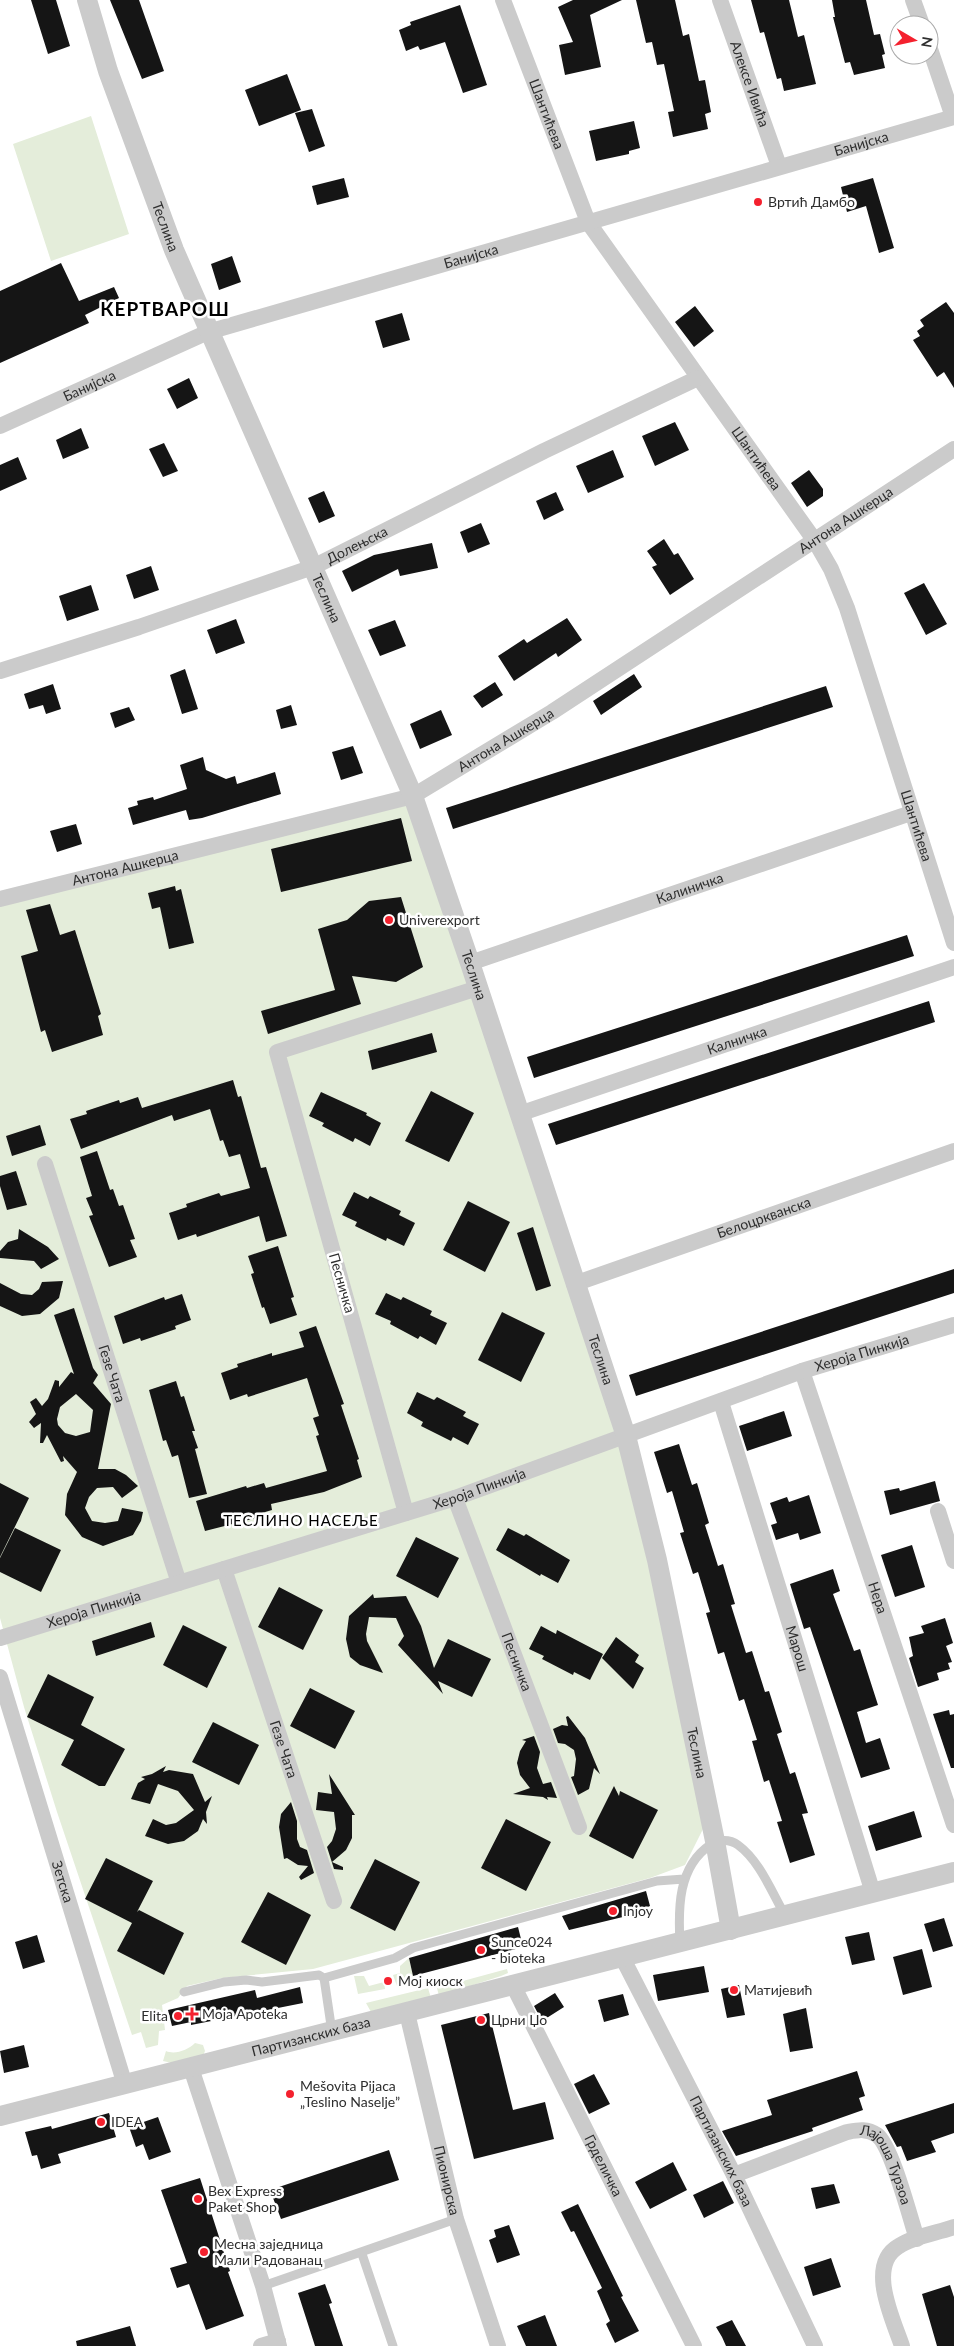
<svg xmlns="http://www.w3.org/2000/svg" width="954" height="2346" font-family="Lato,sans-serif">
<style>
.green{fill:#e4edda}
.building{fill:#151515;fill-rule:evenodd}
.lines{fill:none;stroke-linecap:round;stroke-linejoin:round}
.service{stroke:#cbcbcb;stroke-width:9}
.minor{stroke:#cbcbcb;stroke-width:16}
.tertiary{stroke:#cbcbcb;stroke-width:20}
.poi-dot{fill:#f4212e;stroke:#fff;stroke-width:2}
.labels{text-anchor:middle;stroke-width:5;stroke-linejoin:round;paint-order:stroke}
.street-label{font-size:14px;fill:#2e2e2e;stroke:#fff}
.poi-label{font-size:14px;fill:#2e2e2e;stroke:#fff;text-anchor:start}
.neighbourhood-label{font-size:15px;letter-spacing:1px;fill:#000;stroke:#fff}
.district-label{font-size:19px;font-weight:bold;letter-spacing:1px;fill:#000;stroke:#fff}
</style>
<rect width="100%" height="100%" fill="#fff"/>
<path class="green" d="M91,116l38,118 -78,27 -38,-117z
M410,801l171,519 58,192 65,315 -19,38 -35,13 -337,91 -91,9 -35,8 -9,12 -16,7 3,25 -6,1 -1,14 -12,3 -5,-16 -9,3 -75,-223 -33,-105 -24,-89v-714z
M409,1958l4,18 -3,2v4l-13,4 -4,-11 7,-2v-7z
M507,1969l1,4 -7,3 -62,20 -2,-8z
M354,1976h10l5,10 15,-4 1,7 -27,5z
M428,1988l3,10 -60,14 -5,-9z
M195,2043l8,2 2,6 -2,5 -31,7 -9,-2 3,-10c9,4 22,-1 29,-8z"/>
<path class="building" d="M31,0h25l14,46 -22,8z
M110,0h29l25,71 -22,8z
M573,0h49l-32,15 11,52 -36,8 -6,-30 14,-3 -15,-35z
M636,0h39l8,36 6,-2 10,47 6,-1 6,32 -6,2 3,15 -35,8 -5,-25 6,-1 -10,-47 -7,1 -5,-23 -6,1z
M751,0h38l9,37 6,-2 12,49 -32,7 -3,-13 -4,1 -13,-47 -4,1z
M832,0h34l8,35 6,-1 5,20 -3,1 3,13 -31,7 -4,-13 -5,1 -12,-46h2z
M460,5l27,80 -24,8 -18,-51 -25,8 -2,-4 -12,5 -7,-21 12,-5 -1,-3z
M287,74l14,36 -42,16 -14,-36z
M312,109l13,37 -16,6 -14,-39z
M634,121l6,27 -11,3v3l-33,7 -7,-30z
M344,178l5,19 -32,8 -5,-19z
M873,178l21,70 -15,5 -13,-47 -19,6 -6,-25z
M232,256l9,26 -22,8 -8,-26z
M61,263l18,38 35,-14 5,11 -34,17 4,8 -89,40v-72z
M946,302l8,11v75l-10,-16 -7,5 -24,-37 7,-4 -3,-5 7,-5 -4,-6z
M695,306l19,25 -20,16 -19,-25z
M402,313l8,27 -27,8 -8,-27z
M189,378l9,20 -21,11 -10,-20z
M675,422l14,28 -34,16 -13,-30z
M81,428l8,20 -26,11 -7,-19z
M164,443l14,28 -15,6 -14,-28z
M613,450l11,27 -36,16 -12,-27z
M18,457l9,22 -27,12v-26z
M809,470l14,19v7l-16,11 -16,-24z
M324,491l11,25 -16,7 -11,-25z
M556,492l8,18 -20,10 -8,-19z
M481,523l9,21 -22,9 -8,-21z
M664,539l10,16 4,-2 16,26 -24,16 -18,-28 5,-2 -10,-14z
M432,543l6,25 -38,8 -2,-7 -46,23 -10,-21 32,-16z
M151,566l8,24 -25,9 -8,-24z
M924,583l23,41 -21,11 -22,-42z
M91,585l8,25 -32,11 -8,-25z
M567,618l15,22 -24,17 -2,-4 -42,28 -16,-25 26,-17 3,4z
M236,619l9,24 -29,11 -9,-24z
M395,620l11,26 -26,10 -12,-26z
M185,669l13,40 -16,5 -12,-39z
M634,674l8,13 -41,28 -8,-14z
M495,682l8,13 -21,13 -9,-12z
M53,684l8,25 -15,5 -3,-9 -14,4 -5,-15z
M826,686l7,21 -380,122 -7,-21z
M291,705l6,20 -16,4 -5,-19z
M129,707l6,13 -20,8 -5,-15z
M441,710l11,25 -32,14 -10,-25z
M353,746l10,27 -22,7 -9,-28z
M203,757l3,13 20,9 9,-3 2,8 38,-12 6,22 -79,24 -13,2 -3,-10 -53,15 -5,-17 10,-3 -1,-4 16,-4 1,3 33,-11 -7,-24z
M401,818l11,43 -131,31 -10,-43z
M76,824l6,20 -25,8 -7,-21z
M175,886l1,5 5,-2 13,54 -25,6 -9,-42 -8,2 -4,-16z
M401,897l22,70 -27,15 -44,-6 9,28 -93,30 -7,-23 74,-21 -17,-61 29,-9 22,-19z
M50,904l10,31 15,-5 26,84 -3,2 5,19 -51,17 -7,-22 -4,2 -20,-76 17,-5 -12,-41z
M907,935l7,21 -380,122 -7,-21z
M929,1001l6,21 -379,123 -8,-21z
M432,1033l5,19 -65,18 -4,-19z
M233,1080l5,17 3,-1 20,72 5,-1 21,69 -21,6 -7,-26 -62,21 -1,-3 -18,6 -9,-27 18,-6 -1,-3 33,-11 2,3 29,-8 -10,-34 -11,3 -6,-17 -3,1 -10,-32 -36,12 -2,-6 -91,34 -11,-30 17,-5 -1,-3 33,-11 1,3 18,-6 4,11z
M431,1091l43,22 -25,49 -44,-21z
M321,1092l46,21 -1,2 15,8 -11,23 -15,-8 -2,4 -31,-16 2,-3 -15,-7z
M40,1125l6,20 -34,11 -6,-20z
M97,1151l13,39 3,-1 6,17 4,-1 12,34 -5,1 7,17 -28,10 -20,-51 4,-1 -7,-17 6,-2 -12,-39z
M16,1171l11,34 -20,5 -7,-24v-10z
M354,1192l14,7 2,-3 31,15 -2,4 16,8 -11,23 -17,-8 -1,3 -31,-15 2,-4 -15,-7z
M468,1201l42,21 -25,50 -42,-22z
M533,1227l18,59 -15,5 -19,-58z
M19,1229l29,18 11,12 -18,10 -7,-8 -34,-3v-7l8,-9 10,-3z
M278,1246l16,51 -3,1 6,17 -27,9 -6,-17 -2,1 -11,-34 3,-1 -6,-17z
M954,1269v24l-318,103 -7,-21z
M63,1281l-4,17 -19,16 -18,2 -22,-10v-23l21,11 11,1 7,-6 3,-7z
M386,1293l15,7 2,-3 29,14 -2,4 17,8 -11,22 -16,-9 -2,3 -28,-15 1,-3 -16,-7z
M182,1294l9,26 -16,6 1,3 -35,12 -1,-3 -17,6 -9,-28 50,-19 1,3z
M74,1308l19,60 5,7 -5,8 18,21 -13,65h17l11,6 12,11 -16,12 -9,-11 -16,1 -8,9 -4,11 7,13 13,2 13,-2 4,-13 21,4 -2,9 -8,14 -30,11 -21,-9 -17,-22 2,-21 10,-22 -14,-16 1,5 -3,1 -14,-27 -4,8h-3l1,-20 -7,5 -5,-6 7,-8 -6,-12 6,-4 6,8 6,-7 7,-19 4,1v6l12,-15 3,2 -20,-59zM76,1394l17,16 -3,22 -14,4 -11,-3 -7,-8 -1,-6 3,-12z
M502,1312l43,21 -24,49 -43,-22z
M316,1326l28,78 -3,1 18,54 -2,1 5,17 -38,15 -53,12 1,6 -17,5 1,3 -51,13 -9,-30 50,-15 1,2 17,-5 2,5 61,-17 -11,-35 3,-1 -6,-17 6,-2 -12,-38 -59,19 -1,-3 -17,6 -9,-27 17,-6 -1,-3 35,-11v3l32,-9 -5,-15z
M176,1381l5,16 3,-1 11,35h-3l6,17 -3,1 12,45 -18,4 -11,-43 -6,2 -6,-17 -3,1 -14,-51z
M417,1392l17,8 3,-3 29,15 -3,4 16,8 -11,21 -15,-8 -2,4 -30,-15 2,-4 -16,-9z
M784,1411l8,25 -45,15 -8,-25z
M679,1444l13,41 5,-2 12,40 -4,2 13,41 5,-2 12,40 -4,1 15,48 6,-2 13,41 4,-1 13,41 -5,2 13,40 5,-2 13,41 -6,1 13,41 -25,8 -13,-41 5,-1 -13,-41 -5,2 -12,-41 5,-1 -13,-41 -5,2 -15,-49 -6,2 -12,-41 4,-1 -12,-40 -5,2 -13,-41 4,-1 -12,-41 -5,2 -13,-41z
M935,1481l5,20 -50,14 -6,-24 15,-3 1,3z
M0,1483l29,15 -29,59z
M809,1495l12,38 -21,7 -2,-7 -22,7 -5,-15 6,-2 -7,-20 17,-6 2,5z
M15,1528l46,22 -20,42 -41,-20v-14z
M508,1528l16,8 2,-2 44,26 -12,23 -17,-9 -1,2 -44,-26z
M416,1537l43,21 -21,40 -42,-22z
M912,1545l13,42 -30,10 -14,-42z
M833,1569l7,22 -7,3 21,57 6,-2 18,56 -21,7 9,31 14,-5 10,31 -29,9 -51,-151 -6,2 -14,-45z
M279,1587l44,23 -20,40 -45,-23z
M373,1594l1,4 32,-2 15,30 13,42 14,-29 43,20 -19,38 -34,-16 5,13 -45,-49 6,-9 -8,-18 -27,-1 -3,17 1,7 16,32 -23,-8 -10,-8 -4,-18 3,-23z
M945,1618l8,25 -7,3 6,16 -4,1 2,6 -13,4 2,7 -21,7 -9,-29 4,-2 -4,-19 15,-4 -3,-7z
M151,1622l4,15 -59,19 -4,-15z
M183,1625l44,22 -20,41 -44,-23z
M541,1626l15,8 1,-4 46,24 -13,26 -16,-8 -1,3 -31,-16 2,-3 -15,-7z
M616,1637l23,18 -4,7 9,6 -11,21 -31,-31z
M48,1674l46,23 -13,28 44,24 -20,37h-6l-38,-21 13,-25 -47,-23z
M310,1688l45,23 -20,38 -45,-23z
M949,1710l1,5 4,-1v54h-3l-18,-54z
M568,1716l17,22 15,36 -6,-6 -5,21 -11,6 -7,-18 3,-1 2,-17 -2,-9 -9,-6 -7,-1 -5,-14 9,-4 6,1 -2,-9z
M213,1722l46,23 -20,40 -47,-23z
M534,1736l6,16 -3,16 6,16 8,-2 6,16 -10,-1 1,3 -5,-3 -30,-3 17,-6 -10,-13 -3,-12 3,-12 6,-10 -4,-1z
M166,1766l-3,6 6,-2 24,4 12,28 7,-6 -6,16 1,12 -4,-5 -5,12 -14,10 -16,3 -23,-8 8,-17 13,6 10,-2 18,-13 -16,-19 -20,-7 -8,20 -19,-5 7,-16 7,-4 -4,-2 11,-3z
M329,1774l26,41h-3v23l-6,12 -14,12 11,5v3l-9,-1 -7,-22 5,-6 4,-12 -2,-17 -18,-2 2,-18 14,2z
M614,1786l5,10 1,-5 38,19 -25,49 -44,-23z
M291,1802l6,19v18l3,8 7,3 7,23 -13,7 -2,-3 9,-11 -10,-1 -11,-7 -3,1 -5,-32 2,-13z
M914,1811l8,26 -46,14 -8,-25z
M506,1819l45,23 -25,49 -45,-23z
M106,1858l47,23 -16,31 2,-2 45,23 -20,42 -47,-24 15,-28 -47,-24z
M375,1859l45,23 -25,49 -45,-23z
M646,1891l4,15 -23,10 -58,14 -7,-14z
M268,1892l43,23 -25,50 -45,-23z
M944,1918l9,28 -20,6 -9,-28z
M518,1927l5,20 -110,29 -4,-18z
M869,1932l6,28 -23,5 -7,-28z
M37,1935l8,27 -22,7 -8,-27z
M922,1949l10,38 -29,8 -10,-38z
M704,1966l5,26 -51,9 -5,-26z
M739,1985l6,30 -18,3 -6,-29z
M300,1987l3,16 -112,22v-3l-19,4 -4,-16 87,-20 2,8z
M555,1993l9,14 -22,14 -8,-15z
M623,1994l6,21 -25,7 -6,-22z
M806,2008l7,40 -23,4 -7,-38z
M489,2013l24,97 32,-8 9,37 -80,20 -33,-134z
M24,2045l5,22 -25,6 -4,-22z
M857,2071l8,25 -6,2 4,12 -51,18 1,3 -77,25 -14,-25 50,-16 -5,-15z
M594,2074l16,30 -21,10 -15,-30z
M954,2103v30l-23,8 5,11 -29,9 -6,-15 -4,1 -12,-22z
M109,2113l7,24 -58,17 3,9 -20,6 -4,-14 -5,1 -7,-24 26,-6 1,3z
M158,2117l13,35 -22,8 -6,-16 -7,3 -7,-20z
M389,2150l10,30 -118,39 -11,-29z
M673,2162l14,28 -37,19 -15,-27z
M200,2178l30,93 -2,1 16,44 -38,14 -17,-46 -12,4 -7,-20 17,-5 -26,-73z
M723,2181l11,22 -30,15 -11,-23z
M834,2184l6,19 -24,6 -5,-21z
M578,2204l45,92 -2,1 18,34 -24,12 -9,-19 4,-3 -13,-30 5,-3 -28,-57 -3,1 -10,-20z
M509,2225l11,30 -23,8 -8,-23 7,-3 -2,-7z
M831,2258l10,29 -28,9 -9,-29z
M325,2284l7,19 -3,1 14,42h-28l-17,-53z
M950,2285l4,12v49h-17l-15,-52z
M545,2315l12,31h-31l-9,-20z
M732,2320l14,26h-20l-4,-9 -6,-10z
M130,2326l6,20h-59l-1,-5z"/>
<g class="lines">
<path class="service" d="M680,1943c-2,-35 -2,-76 30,-98 8,-6 20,-6 28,0 22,16 34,48 47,70
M324,1978l71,-20 18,-10 244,-67 27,-2
M184,1992l40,-10 22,-2 16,2 57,-7 5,3 8,54
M362,2254l31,92
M263,2286l193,-67"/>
<g class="minor">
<path id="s1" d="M503,0l85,222 227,319 16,28 16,39 107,335"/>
<path id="s2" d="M720,0l59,166"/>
<path d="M913,0l9,25"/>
<path d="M929,46l24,71"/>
<path id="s3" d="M0,426l208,-94 746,-215"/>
<path id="s4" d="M0,671l139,-44 174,-60 231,-116 154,-73"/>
<path id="s5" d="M0,899l413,-103 139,-84 402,-263"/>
<path id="s6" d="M470,963l441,-150"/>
<path id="s7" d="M519,1114l435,-147"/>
<path id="s8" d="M45,1164l134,419"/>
<path id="s9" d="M574,1284l380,-133"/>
<path id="s10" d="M802,1371l152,454"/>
<path id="s11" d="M721,1402l152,491"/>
<path id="s12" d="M455,1498l124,329"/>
<path d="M938,1511l16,50"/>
<path d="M406,1513l-129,-461 201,-64"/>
<path id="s13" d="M224,1569l110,332"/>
<path id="s14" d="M0,1638l455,-140 347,-127 152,-46"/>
<path id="s15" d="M0,1677l125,408"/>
<path id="s16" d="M622,1957l112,218 81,171"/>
<path id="s17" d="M513,1985l181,361"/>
<path id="s18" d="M407,2013l49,206 42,127"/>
<path d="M191,2068l72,218 16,60"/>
<path id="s19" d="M734,2175l113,-43c11,-2 20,-4 30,3 15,11 33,83 40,104"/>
<path d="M261,2346l17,-5"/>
<path d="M902,2346c-9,-27 -36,-81 -3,-100 15,-10 38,-13 55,-19"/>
</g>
<g class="tertiary">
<path id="s20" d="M87,0l21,71 66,179 239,546 57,167 156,473 31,124 58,281 16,89"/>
<path id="s21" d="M0,2116l954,-244"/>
</g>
</g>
<g class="poi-dot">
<circle cx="758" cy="202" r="5"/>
<circle cx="389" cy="920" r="5"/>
<circle cx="613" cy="1911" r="5"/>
<circle cx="481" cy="1950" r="5"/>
<circle cx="388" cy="1981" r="5"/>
<circle cx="734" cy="1990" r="5"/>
<path d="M189.5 2006.5h5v5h5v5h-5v5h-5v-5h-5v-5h5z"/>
<circle cx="178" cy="2016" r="5"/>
<circle cx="481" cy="2020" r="5"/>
<circle cx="290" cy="2094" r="5"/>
<circle cx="101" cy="2122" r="5"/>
<circle cx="198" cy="2199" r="5"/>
<circle cx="204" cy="2252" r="5"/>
</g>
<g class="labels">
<g class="street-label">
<text dy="5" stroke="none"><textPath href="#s2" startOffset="89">Алексе Ивића</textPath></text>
<text dy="5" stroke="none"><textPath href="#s1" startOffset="122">Шантићева</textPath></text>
<text dy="5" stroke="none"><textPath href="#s3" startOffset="908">Банијска</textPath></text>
<text dy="5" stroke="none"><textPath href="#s20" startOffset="240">Теслина</textPath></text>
<text dy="5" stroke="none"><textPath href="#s3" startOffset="502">Банијска</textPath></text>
<text dy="5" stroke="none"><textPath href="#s3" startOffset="98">Банијска</textPath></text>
<text dy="5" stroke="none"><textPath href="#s1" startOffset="528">Шантићева</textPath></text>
<text dy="5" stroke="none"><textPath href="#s5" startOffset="939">Антона Ашкерца</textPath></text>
<text dy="5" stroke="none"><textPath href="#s4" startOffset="379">Долењска</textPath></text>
<text dy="5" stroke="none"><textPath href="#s20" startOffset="645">Теслина</textPath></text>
<text dy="5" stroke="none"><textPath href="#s5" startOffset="534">Антона Ашкерца</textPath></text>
<text dy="5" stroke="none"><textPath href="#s1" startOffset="932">Шантићева</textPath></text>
<text dy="5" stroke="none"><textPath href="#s5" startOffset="129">Антона Ашкерца</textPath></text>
<text dy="5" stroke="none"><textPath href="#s6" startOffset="232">Калиничка</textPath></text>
<text dy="5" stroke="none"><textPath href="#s20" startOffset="1050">Теслина</textPath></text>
<text dy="5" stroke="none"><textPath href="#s7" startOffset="230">Калничка</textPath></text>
<text dy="5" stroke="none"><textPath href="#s9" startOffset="201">Белоцркванска</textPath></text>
<text transform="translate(342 1283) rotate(74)" y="5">Песничка</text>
<text dy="5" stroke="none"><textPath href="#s14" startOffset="908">Хероја Пинкија</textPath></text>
<text dy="5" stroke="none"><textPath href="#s20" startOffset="1455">Теслина</textPath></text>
<text dy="5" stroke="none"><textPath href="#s8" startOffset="220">Гезе Чата</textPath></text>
<text dy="5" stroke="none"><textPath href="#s14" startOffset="502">Хероја Пинкија</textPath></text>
<text dy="5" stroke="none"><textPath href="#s10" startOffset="239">Нера</textPath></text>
<text dy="5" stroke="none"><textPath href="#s14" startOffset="98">Хероја Пинкија</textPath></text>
<text dy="5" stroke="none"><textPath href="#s11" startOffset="258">Марош</textPath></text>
<text dy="5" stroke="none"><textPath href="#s12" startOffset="175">Песничка</textPath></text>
<text dy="5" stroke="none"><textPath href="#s13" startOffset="190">Гезе Чата</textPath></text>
<text dy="5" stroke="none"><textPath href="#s20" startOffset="1860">Теслина</textPath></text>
<text dy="5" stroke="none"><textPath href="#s15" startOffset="214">Зетска</textPath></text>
<text dy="5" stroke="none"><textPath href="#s21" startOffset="321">Партизанских база</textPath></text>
<text dy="5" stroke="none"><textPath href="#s16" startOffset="218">Партизанских база</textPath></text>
<text dy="5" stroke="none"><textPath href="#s17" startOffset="202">Грделичка</textPath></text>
<text dy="5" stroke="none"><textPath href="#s19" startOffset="181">Лајоша Турзоа</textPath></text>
<text dy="5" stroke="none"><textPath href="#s18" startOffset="172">Пионирска</textPath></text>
</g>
<g class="poi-label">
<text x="768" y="207">Вртић Дамбо</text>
<text x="399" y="925">Univerexport</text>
<text x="623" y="1916">Injoy</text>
<text x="491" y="1947">Sunce024<tspan x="491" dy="16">- bioteka</tspan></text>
<text x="398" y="1986">Мој киоск</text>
<text x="744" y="1995">Матијевић</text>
<text x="202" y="2019">Moja Apoteka</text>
<text x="168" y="2021" text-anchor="end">Elita</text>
<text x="491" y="2025">Црни Џо</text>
<text x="300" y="2091">Mešovita Pijaca<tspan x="300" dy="16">„Teslino Naselje”</tspan></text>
<text x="111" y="2127">IDEA</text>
<text x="208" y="2196">Bex Express<tspan x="208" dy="16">Paket Shop</tspan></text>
<text x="214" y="2249">Месна заједница<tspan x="214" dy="16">Мали Радованац</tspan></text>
</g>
<g class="neighbourhood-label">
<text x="301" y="1526">ТЕСЛИНО НАСЕЉЕ</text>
</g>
<g class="district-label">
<text x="165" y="316">КЕРТВАРОШ</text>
</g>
</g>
<g transform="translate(914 40) rotate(99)"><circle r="24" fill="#ffffff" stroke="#ababab"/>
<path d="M0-4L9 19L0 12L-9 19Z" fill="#f4212e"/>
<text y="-8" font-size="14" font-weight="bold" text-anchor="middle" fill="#2e2e2e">N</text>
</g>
</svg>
